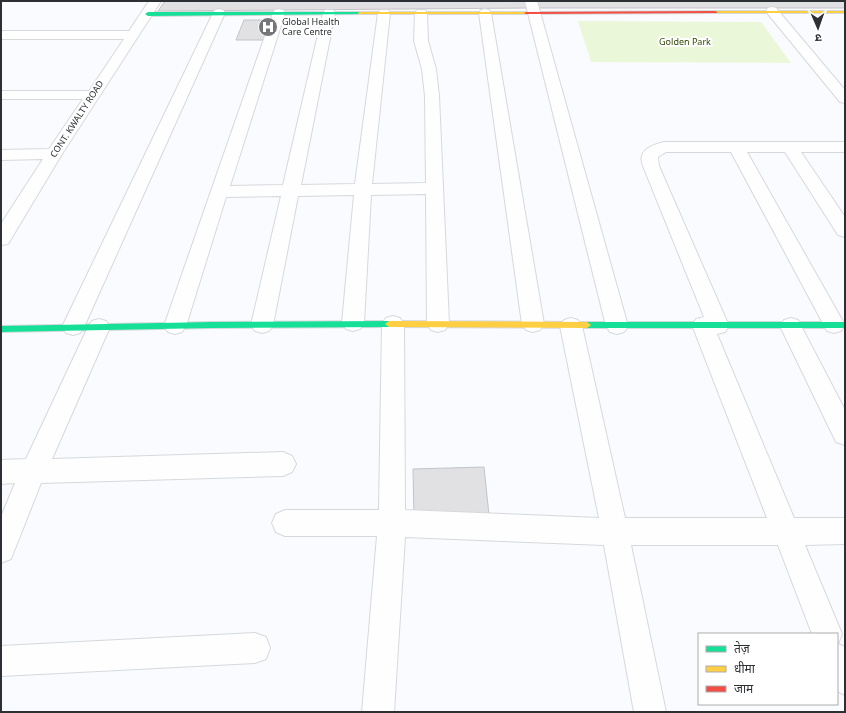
<svg xmlns="http://www.w3.org/2000/svg" width="846" height="713" font-family="'Noto Sans','Noto Sans Devanagari',sans-serif">
<style>
.green{fill:#ebf7d9}
.building{fill:#e1e0e3;stroke:#c4c3c6}
.lines{fill:none;stroke-linecap:round;stroke-linejoin:round}
.street-casing{stroke:#d6d9dc;stroke-width:2}
.fast-casing{stroke:#d6d9dc;stroke-width:2}
.slow-casing{stroke:#d6d9dc;stroke-width:2}
.jam-casing{stroke:#d6d9dc;stroke-width:2}
.street{fill:#fefeff;fill-rule:evenodd}
.fast{fill:#16e098;fill-rule:evenodd}
.slow{fill:#ffcf43;fill-rule:evenodd}
.jam{fill:#f24e42;fill-rule:evenodd}
.labels{text-anchor:middle;stroke-width:4;stroke-linejoin:round;paint-order:stroke}
.far-poi-label{font-size:9px;fill:#2c2f33;stroke:#fff;text-anchor:start}
.far-park-label{font-size:9px;fill:#334502;stroke:#fff}
.far-street-label{font-size:9px;fill:#2c2f33;stroke:#fff}
</style>
<rect width="100%" height="100%" fill="#f9fbfe"/>
<path class="green" d="M578,21l183,1 30,41 -200,-1z"/>
<path class="building" d="M165,1h680v7h-316l-371,3z
M244,20h29l-7,20h-30z
M484,467l5,48 -75,2 -1,-48z"/>
<g class="lines">
<g class="street-casing">
<path id="street" d="M149,1h12l-99,153 -54,90 -7,1v-21l42,-65 -42,1v-10l48,-1 34,-50h-82v-8h88l35,-52h-123v-8h128z
M525,1h12l91,325 -4,6 -7,2 -7,-2 -4,-6z
M772,7l4,1 69,82v13l-5,-1 -72,-88 -2,-3 2,-3z
M219,9l4,1 2,3 -141,314 -4,6 -7,2 -7,-2 -4,-6 151,-314 2,-3z
M279,9l4,1 2,3 -55,173 53,-1 40,-172 2,-3h8l2,3 -34,172 54,-1 23,-171 2,-3h8l2,3 -18,171 54,-1 -1,-87 -3,-27 -8,-28 1,-28 2,-3h8l2,3 1,28 8,28 3,27 10,228 -4,6 -7,2 -7,-2 -4,-6 -1,-130 -55,1 -7,128 -4,6 -7,2 -7,-2 -4,-6 12,-128 -56,1 -25,129 -4,6 -7,2 -7,-2 -4,-6 30,-129 -55,1 -40,129 -4,6 -7,2 -7,-2 -4,-6 109,-313 2,-3z
M485,9l4,1 2,3 53,311 -4,6 -7,2 -7,-2 -4,-6 -43,-311 2,-3z
M664,142h181v10h-44l44,65v20l-7,-2 -53,-83h-38l98,173 -4,6 -7,2 -7,-2 -96,-179h-65l-8,5 1,9 70,160 -4,6 -8,2 77,184h51v26l-40,1 37,89 -4,10 7,3v48l-8,-4v-57h-25l-34,-89h-147l35,167h-32l-30,-167 -199,-8 -11,175h-32l15,-176h-92l-9,-4 -4,-9 4,-9 9,-4h94l3,-186 4,-6 7,-2 7,2 4,6 1,186 194,8 -39,-192 4,-6 7,-2 7,2 4,6 43,192h142l-75,-193 4,-6 8,-2 -61,-151c-1,-3 -2,-8 -1,-10 2,-9 15,-12 22,-14z
M791,318l7,2 47,90v35l-9,-3 -56,-116 4,-6z
M99,319l7,2 4,6 -58,132 231,-7 9,4 4,8 -4,8 -9,4 -242,7 -30,76 -10,4v-46l14,-34 -14,1v-24l25,-1 62,-132 4,-6z
M255,633l11,4 4,11 -4,11 -11,4 -254,13v-30z"/>
</g>
<g class="fast-casing">
<path id="fast" d="M360,12l2,1v1l-214,2 -3,-2 3,-2z
M389,321l4,3 -4,3 -177,1 -211,4v-6l211,-4z
M587,322h258v6h-258l-4,-3z"/>
</g>
<g class="slow-casing">
<path id="slow" d="M715,11h130v2h-132v-1z
M360,12h166l2,1 -2,1h-168v-1z
M389,321l198,1 4,3 -4,3 -198,-1 -4,-3z"/>
</g>
<g class="jam-casing">
<path id="jam" d="M715,11l2,1v1l-191,1 -2,-1 2,-1z"/>
</g>
<use href="#street" class="street"/>
<use href="#fast" class="fast"/>
<use href="#slow" class="slow"/>
<use href="#jam" class="jam"/>
</g>
<defs>
<g id="hospital-disc" transform="scale(1)"><circle r="9.5" fill="#74767a" stroke="#fff"/><path d="M-5-5h3v3.5h4V-5h3V5h-3V1.5h-4V5h-3Z" fill="#fff"/></g>
</defs>
<g fill-rule="evenodd">
<use href="#hospital-disc" x="268" y="27"/>
</g>
<g class="labels">
<g class="far-poi-label">
<text x="282" y="25">Global Health<tspan x="282" dy="10">Care Centre</tspan></text>
</g>
<g class="far-park-label">
<text x="685" y="45">Golden Park</text>
</g>
<g class="far-street-label">
<text transform="translate(77 119) rotate(-57)" y="3">CONT. KWALTY ROAD</text>
</g>
</g>
<rect width="846" height="713" fill="none" stroke="#2c2f33" stroke-width="4"/>
<rect x="698" y="633" width="140" height="72" fill="#ffffff" stroke="#abacad"/>
<rect x="706" y="646" width="20" height="6" fill="#16e098" stroke="#abacad"/>
<text x="734" y="653" font-size="12" fill="#2c2f33">तेज़</text>
<rect x="706" y="666" width="20" height="6" fill="#ffcf43" stroke="#abacad"/>
<text x="734" y="673" font-size="12" fill="#2c2f33">धीमा</text>
<rect x="706" y="686" width="20" height="6" fill="#f24e42" stroke="#abacad"/>
<text x="734" y="693" font-size="12" fill="#2c2f33">जाम</text>
<g transform="translate(818 28) rotate(178)" stroke="#ffffff" stroke-width="3" paint-order="stroke">
<path d="M0-3L7 15L0 10L-7 15Z" fill="#2c2f33"/>
<text y="-6" font-size="11" font-weight="bold" text-anchor="middle" fill="#2c2f33">उ</text>
</g>
</svg>
